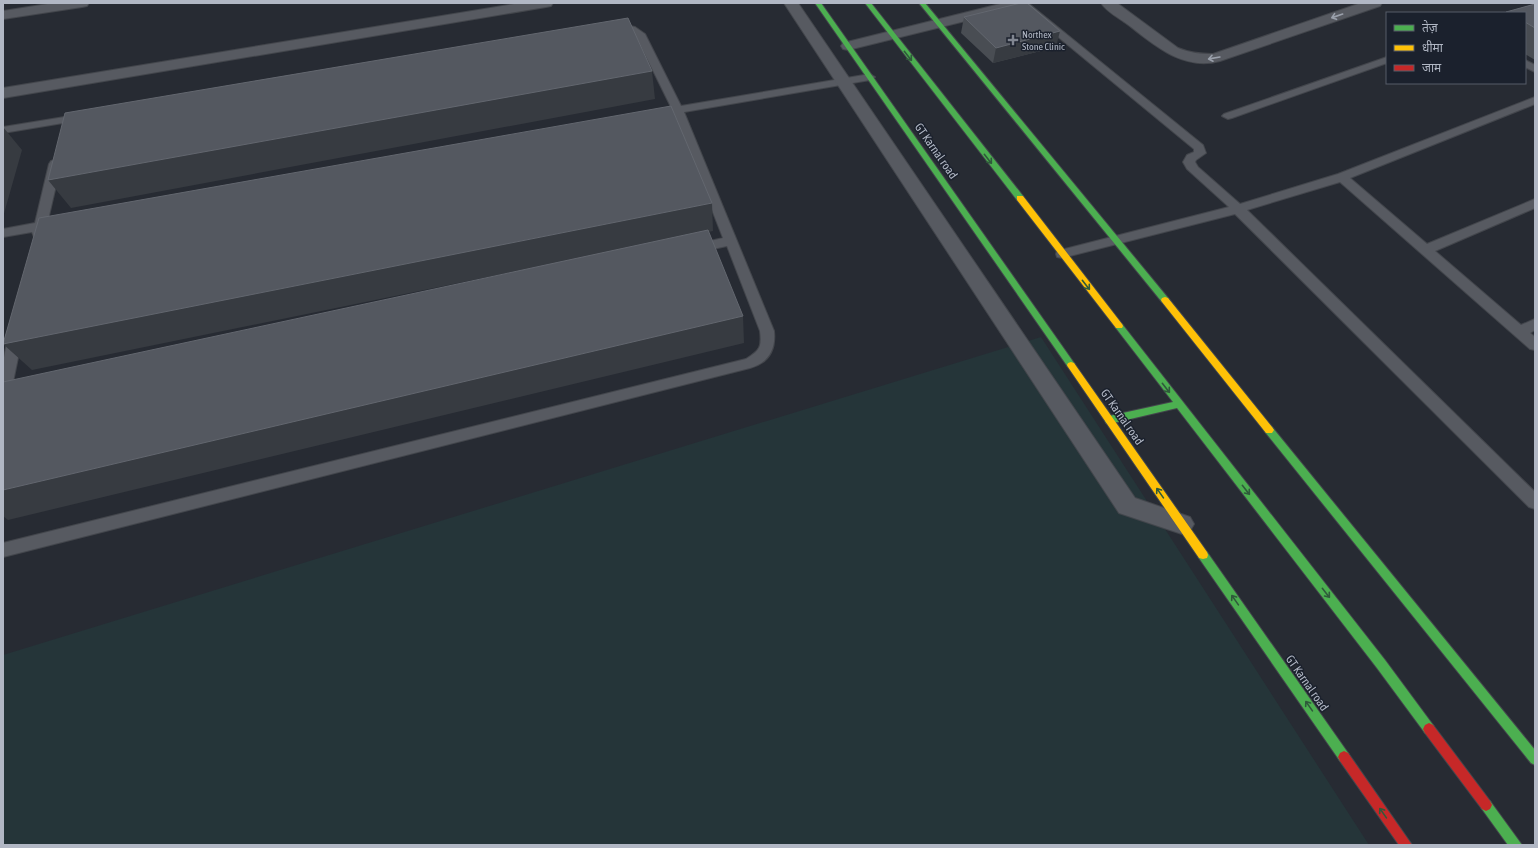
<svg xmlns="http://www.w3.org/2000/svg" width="1538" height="848" font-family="'Asap Condensed','Noto Sans Devanagari',sans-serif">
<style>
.green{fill:#253539}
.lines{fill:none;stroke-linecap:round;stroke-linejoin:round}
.lane-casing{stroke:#43464c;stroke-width:2}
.street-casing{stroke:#43464c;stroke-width:2}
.fast-casing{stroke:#43464c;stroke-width:2}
.slow-casing{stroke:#43464c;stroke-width:2}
.jam-casing{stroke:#43464c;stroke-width:2}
.lane{fill:#575a61;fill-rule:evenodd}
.street{fill:#575a61;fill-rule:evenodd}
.fast{fill:#4caf50;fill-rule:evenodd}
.slow{fill:#ffc107;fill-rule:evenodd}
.jam{fill:#c62828;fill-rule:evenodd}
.wall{fill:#494d53}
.shaded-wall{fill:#373b41}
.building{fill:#545860;stroke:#63676f}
.oneway{stroke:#9aa0ab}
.oneway2{stroke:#2f5a3b}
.poi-dot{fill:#818691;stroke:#1b212d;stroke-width:1.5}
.labels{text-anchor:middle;stroke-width:3;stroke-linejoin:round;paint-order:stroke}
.far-poi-label{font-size:10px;fill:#b1b7c4;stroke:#1b212d;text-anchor:start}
.street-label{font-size:12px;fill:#b1b7c4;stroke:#1b212d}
</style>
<rect width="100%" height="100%" fill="#272b33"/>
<path class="green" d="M1041,337l328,508h-1366v-190z"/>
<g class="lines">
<g class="lane-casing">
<path id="lane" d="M1017,3h11l175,142 3,8 -10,7 -1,2 3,5 42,37 98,-30 197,-77v7l-185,74 77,66 108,-45v9l-100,43 86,74 14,-6v11l-5,3 5,4v13l-5,-1 -190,-167 -93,28 288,282v17l-6,-2 -294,-293 -173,44 -5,-1 -1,-3 1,-3 172,-44 -42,-38 -4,-7 4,-7 7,-3v-3z
M615,23l20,4 10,7 36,72 189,-32 5,3 -5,3 -186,32 90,219c2,19 -6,32 -24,37l-747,189v-14l743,-184c14,-9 16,-12 14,-28l-33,-85 -33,7 -5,-1 -1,-3 1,-3 34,-8 -49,-125 -5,1 -6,-3 2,-2 6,-2 -34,-69 -9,-7 -17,-3 -1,-2z
M1387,57v6l-155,55 -4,1 -6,-3 2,-2z
M1525,60l10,5v7l-10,-5z
M83,114l4,1 2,2 -2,2 -84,14v-6z
M55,160l4,1 2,3 -13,56 7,-1 4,1 2,3 -2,3 -14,3 -3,8 -4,1 -4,-1 -2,-5 -29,5v-8l32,-6 14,-59 2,-3z
M16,328l5,1 2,4 -11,54 -2,31 -2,4 -5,2v-62l6,-29 2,-4z"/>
</g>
<g class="street-casing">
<path id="street" d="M54,3h35l-2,3 -5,1 -79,12v-8z
M520,3h33l-2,3 -5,1 -543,91v-10z
M784,3h14l337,495 55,19 4,7 -4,7 -8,3 -63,-21z
M1004,3h24l-2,3 -178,44 -5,-1 -2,-3 2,-3z
M1101,3h16l61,45c12,5 23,6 35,6l148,-51h21l-2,3 -160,55c-38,10 -65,-16 -93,-37 -8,-6 -20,-12 -26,-21z"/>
</g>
<g class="fast-casing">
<path id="fast" d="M815,3h6l253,360 1,2 -1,2h-6z
M865,3h6l152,193v4h-6z
M919,3h6l243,295 1,2 -1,2h-6z
M1119,323l3,1 263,336 48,65 2,4 -2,4 -4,2 -4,-2 -48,-65 -200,-260 -68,16 -3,-1 -1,-3 1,-3 3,-1 64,-14 -57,-74 -1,-2 1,-2z
M1269,426l3,1 263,323v15l-4,-2 -265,-330 -2,-3 2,-3z
M1203,551l4,1 141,201 2,4 -2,4 -4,2 -4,-2 -141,-203 -1,-3 1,-3z
M1486,799l4,2 32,44h-14l-26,-36 -2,-4 2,-4z"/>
</g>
<g class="slow-casing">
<path id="slow" d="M1017,196h6l99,128 1,2 -1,2h-6l-99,-128z
M1165,297l3,1 104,129 2,3 -2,3h-6l-104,-131 -1,-2 1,-2z
M1071,362l3,1 133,189 1,3 -1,3 -4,1 -4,-1 -131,-191 -1,-2 1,-2z"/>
</g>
<g class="jam-casing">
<path id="jam" d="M1429,723l4,2 57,76 2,4 -2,4 -4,2 -4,-2 -57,-76 -2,-4 2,-4z
M1344,751l4,2 64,92h-13l-59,-84 -2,-4 2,-4z"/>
</g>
<use href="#lane" class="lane"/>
<use href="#street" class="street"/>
<use href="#fast" class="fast"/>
<use href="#slow" class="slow"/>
<use href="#jam" class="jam"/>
</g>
<path class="wall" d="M1535,4v56l-10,-6v-41h-19v-1z
M964,17l92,30 -63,16 -32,-30z"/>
<path class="shaded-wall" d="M1060,31l-4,16 -63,16 3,-15z
M652,71l3,28 -584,109 -23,-28z
M3,127l19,23 -19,67z
M712,203l1,28 -681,139 -29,-26z
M743,316l1,27 -736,177 -5,-4v-26z"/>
<path class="building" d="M1021,3h6l33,28 -64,17 -32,-31z
M1535,4v24l-10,-6v-9h-17l-2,-1z
M628,18l24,53 -604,109 17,-67z
M671,106l41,97 -709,141 36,-126z
M708,230l35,86 -740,174v-108z"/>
<defs><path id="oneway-shaft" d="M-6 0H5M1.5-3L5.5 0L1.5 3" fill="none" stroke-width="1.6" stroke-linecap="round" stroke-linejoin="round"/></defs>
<g class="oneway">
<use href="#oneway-shaft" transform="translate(1337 16) rotate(161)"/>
<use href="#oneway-shaft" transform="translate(1214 58) rotate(170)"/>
</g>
<g class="oneway2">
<use href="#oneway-shaft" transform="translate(908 56) rotate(52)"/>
<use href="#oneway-shaft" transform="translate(988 159) rotate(52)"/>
<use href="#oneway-shaft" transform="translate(1086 285) rotate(52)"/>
<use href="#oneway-shaft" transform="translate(1166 388) rotate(52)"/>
<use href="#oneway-shaft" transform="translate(1246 490) rotate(52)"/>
<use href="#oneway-shaft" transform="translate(1160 493) rotate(-125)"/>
<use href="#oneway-shaft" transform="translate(1326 593) rotate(52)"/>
<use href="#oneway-shaft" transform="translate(1235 600) rotate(-125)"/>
<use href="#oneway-shaft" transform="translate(1309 706) rotate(-125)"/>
<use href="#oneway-shaft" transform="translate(1383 813) rotate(-125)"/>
</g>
<path class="poi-dot" d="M1011 34h4v4h4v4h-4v4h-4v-4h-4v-4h4z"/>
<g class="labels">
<g class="far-poi-label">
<text x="1022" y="38">Northex<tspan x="1022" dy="12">Stone Clinic</tspan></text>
</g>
<g class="street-label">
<text transform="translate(936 151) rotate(55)" y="4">GT Karnal road</text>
<text transform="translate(1122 417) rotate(55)" y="4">GT Karnal road</text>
<text transform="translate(1307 683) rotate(55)" y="4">GT Karnal road</text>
</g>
</g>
<rect width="1538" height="848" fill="none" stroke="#b1b7c4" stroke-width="8"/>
<rect x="1386" y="12" width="140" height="72" fill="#1b212d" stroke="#575d69"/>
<rect x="1394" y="25" width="20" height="6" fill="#4caf50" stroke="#575d69"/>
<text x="1422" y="32" font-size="12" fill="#b1b7c4">तेज़</text>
<rect x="1394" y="45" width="20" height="6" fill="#ffc107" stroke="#575d69"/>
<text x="1422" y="52" font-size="12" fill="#b1b7c4">धीमा</text>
<rect x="1394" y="65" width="20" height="6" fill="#c62828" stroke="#575d69"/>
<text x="1422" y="72" font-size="12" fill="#b1b7c4">जाम</text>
</svg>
